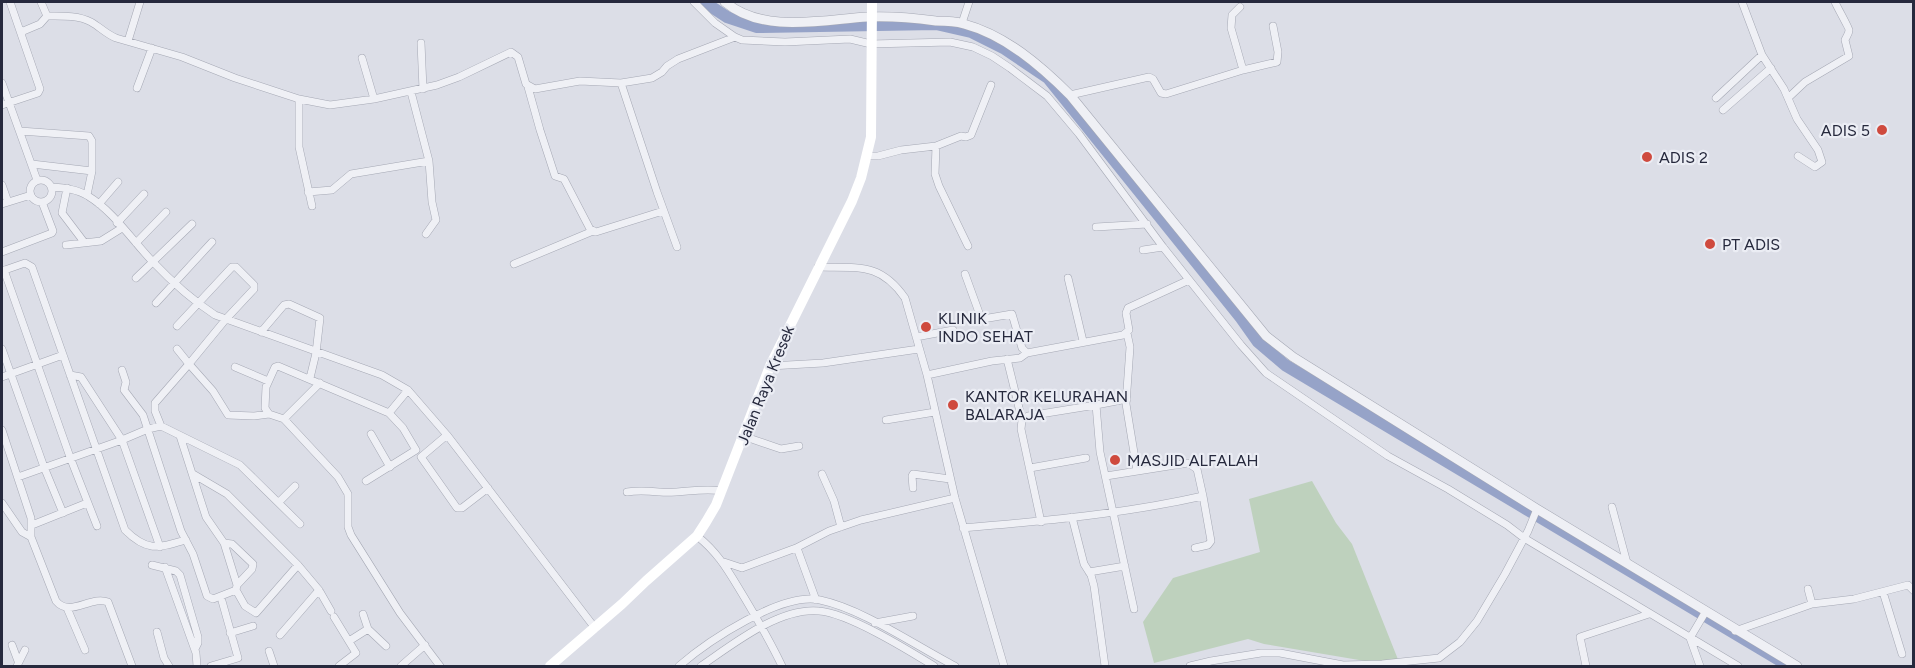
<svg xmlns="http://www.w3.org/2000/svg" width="1915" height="668" font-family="Figtree,sans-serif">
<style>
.green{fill:#bed1bd}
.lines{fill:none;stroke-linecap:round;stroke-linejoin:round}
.river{stroke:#96a3c8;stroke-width:12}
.minor-casing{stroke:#a5a8b4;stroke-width:8}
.tertiary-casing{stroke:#a5a8b4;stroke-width:10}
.minor{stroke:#eff0f5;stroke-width:7}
.tertiary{stroke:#eff0f5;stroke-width:9}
.secondary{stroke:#fff;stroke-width:10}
.poi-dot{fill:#cf4a3e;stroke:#ebedf4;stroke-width:2}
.labels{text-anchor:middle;stroke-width:4.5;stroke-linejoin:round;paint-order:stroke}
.poi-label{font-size:16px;fill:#26293d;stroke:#ebedf4;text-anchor:start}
.street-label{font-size:16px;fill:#26293d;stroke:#ebedf4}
</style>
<rect width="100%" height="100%" fill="#dcdee7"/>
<path class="green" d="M1312,481l24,42 16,21 47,118 -34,-1 -101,-17 -16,-5 -94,24 -11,-41 30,-44 87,-26 -11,-53z"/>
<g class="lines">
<path class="river" d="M704,2l23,15 30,10 179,-3 35,8 34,17 43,29 193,240 17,24 27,23 504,301"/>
<g class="minor-casing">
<path id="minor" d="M694,2l21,21 20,14 7,3 43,2 65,-3 21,5 79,-2 23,5 19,9 18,12 37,28 32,38 84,113 78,98 25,28 122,83 60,33 59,36 17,13 214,128
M1742,2l20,53 22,34 13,30 21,31 4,12 -7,5 -17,-11
M1240,7l-8,8 -1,13 12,42
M47,16c14,0 31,-1 44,6 9,5 15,12 25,16l66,19 53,21 64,21 31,6 44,-6 63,-14 22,-8 52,-25 7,5 8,27 9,5 45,-8 41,2
M962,23l7,-21
M21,32l19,-8 7,-8 -6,-14
M128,41l12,-39
M421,43l2,46
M362,58l12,41
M2,83l35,97
M528,87l12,43 15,46 9,3 26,50 6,3 67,-21
M137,88l15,-40
M411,92l18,69 3,41 4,18 -10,14
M1070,95l79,-18 4,2 8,14 5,1 77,-24 34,-8 1,-10 -5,-26
M1716,98l46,-43
M1788,98l17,-16 44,-26 -4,-16c1,-3 4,-6 4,-10 0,-2 -12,-23 -14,-28
M299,99v48l13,59
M2,105l36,-12 2,-4 -30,-87
M1723,110l48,-42
M20,131l69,5 3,5v30l-60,-7
M936,146l-1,28 4,12 29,60
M867,156h11l23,-6 35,-4 25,-10 5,1 5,-2 20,-50
M30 191a11 11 0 1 1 22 0a11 11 0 1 1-22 0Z
M2,185l6,17
M52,187c12,1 25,2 36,9 25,15 44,44 64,65 19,20 40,39 63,54l167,60 26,15 39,45 148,193
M67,188l-5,25 22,29
M308,192l24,-2 19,-16 78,-13
M87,195l5,-24
M2,204l29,-9
M99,204l19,-22
M117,223l27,-29
M1096,227l51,-3
M136,243l30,-31
M66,245l35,-4 21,-13
M677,247l-20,-55 -36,-109 31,-5 10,-6 5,-6 11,-7 57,-22
M1143,250l20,-3
M2,252l50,-19 1,-2 -11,-29
M514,264l79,-33
M818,267c40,1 62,-5 87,31l22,77 28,123 49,168
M4,270l66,187 27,69
M2,271l23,-8 7,4 93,263c22,22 33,18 61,10
M965,274l16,44 2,1 29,-5 10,34 5,5 96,-18 6,-5 -3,-17 2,-5 61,-28
M136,278l56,-54
M1068,278l15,63
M156,303l56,-61
M261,332l23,-27 5,-1 31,14 -4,35 -6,25
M1127,333l3,14 -4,57 11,67
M916,337l37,-7
M2,349l42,118 19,46
M177,349l12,15 37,-45 28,-30v-4l-18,-18h-4l-55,59
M1007,359l15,61
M770,366l53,-3 96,-14
M235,367l33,14
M122,370l4,12 -2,8 19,25 38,116 12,23 14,42 6,3 23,-9 1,-5 -13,-42 -18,-26 -26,-81
M70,375l11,2 41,63 38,107
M927,375l65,-14 28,-3 7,-5
M2,377l61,-22
M408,390l-19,23 -111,-47 -3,1 -9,20 -1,21 4,6 15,5 54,58 10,17v33l3,8 49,78 40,53
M1096,405l31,-6
M284,419l36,-36
M886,420l49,-8
M161,426l-6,-15v-8l34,-39 24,27 15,24 26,1 15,-2
M2,430l29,88v19l25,64c14,17 35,-6 52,1l24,64
M371,434l19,33
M447,435l-26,22 36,51h5l26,-20
M743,436l38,13 18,-3
M1030,468l56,-10
M193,474l34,20 71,71 21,25 12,21
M822,474l12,27 7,26
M1106,476l82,-13 9,6 6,27
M18,477l104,-37 26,-11 13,-3 79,39 60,59
M366,481l50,-31 -13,-22 -14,-15
M913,488l-1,-12 1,-2 37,5
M627,492c12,-2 22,-1 33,0 21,2 41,-5 62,-1
M279,502l16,-16
M2,503l20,29 9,5
M1612,507l15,56
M1072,517l12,47 7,11 3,11 11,80
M1041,522l-20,-93 1,-9 6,-4 68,-11 4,47 34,157
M32,525l55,-22
M963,528c80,-7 161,-14 240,-32l8,45 -3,4 -13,3
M697,536c19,15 29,31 41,51 17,28 30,50 44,79
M224,543l8,1 21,20 -1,5 -15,16
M797,548l19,52
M724,562l18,6 54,-20 33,-17 32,-11 94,-22
M152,565l24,6 4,4 18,62v6l-3,6
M165,567l31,86 1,13
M1089,572l36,-6
M1808,589l4,15
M236,590l9,16 11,7 42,-48
M1883,592l19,62
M67,608l18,42
M363,614l5,15 18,17
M334,617l22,36 -17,13
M875,623l38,-7
M1735,631l77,-27 42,-5 54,-14 6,6
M157,632l7,26 5,8
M230,633l23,-7
M280,635l39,-45
M349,641l19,-12
M12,645l6,16
M269,651l5,15
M17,666l8,-16
M211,666l27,-8 -16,-57
M401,666l24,-21
M679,666c29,-25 102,-74 141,-66 43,9 96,46 135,66
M701,666c31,-21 78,-59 118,-55 29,2 89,39 115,55
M1190,666l21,-5 50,-8h19l63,12 39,-1 57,-6 21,-16 17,-21 28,-47 23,-43 9,-22
M1586,666l-6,-29 69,-23
M1700,666l-10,-28 16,-27"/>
</g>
<g class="tertiary-casing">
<path id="tertiary" d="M725,2c38,32 97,18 142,15 23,-1 47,1 69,4 9,0 19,0 28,3 41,11 76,41 106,71l196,241 27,21 244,152 260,157"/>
</g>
<use href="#minor" class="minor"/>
<use href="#tertiary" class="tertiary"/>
<path class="secondary" d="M550,666l72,-62 24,-23 51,-45 9,-14 10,-17 54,-139 82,-165 9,-23 10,-41 1,-135"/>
</g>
<g class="poi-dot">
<circle cx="1882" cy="130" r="6"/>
<circle cx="1647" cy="157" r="6"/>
<circle cx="1710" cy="244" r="6"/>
<circle cx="926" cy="327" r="6"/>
<circle cx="953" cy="405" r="6"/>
<circle cx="1115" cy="460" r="6"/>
</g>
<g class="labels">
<g class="poi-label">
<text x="1870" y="136" text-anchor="end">ADIS 5</text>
<text x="1659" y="163">ADIS 2</text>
<text x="1722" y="250">PT ADIS</text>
<text x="938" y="324">KLINIK<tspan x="938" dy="18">INDO SEHAT</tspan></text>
<text x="965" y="402">KANTOR KELURAHAN<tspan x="965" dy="18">BALARAJA</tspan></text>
<text x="1127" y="466">MASJID ALFALAH</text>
</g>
<g class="street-label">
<text transform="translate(765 385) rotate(-68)" y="6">Jalan Raya Kresek</text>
</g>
</g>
<rect width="1915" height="668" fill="none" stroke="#26293d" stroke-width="6"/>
</svg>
